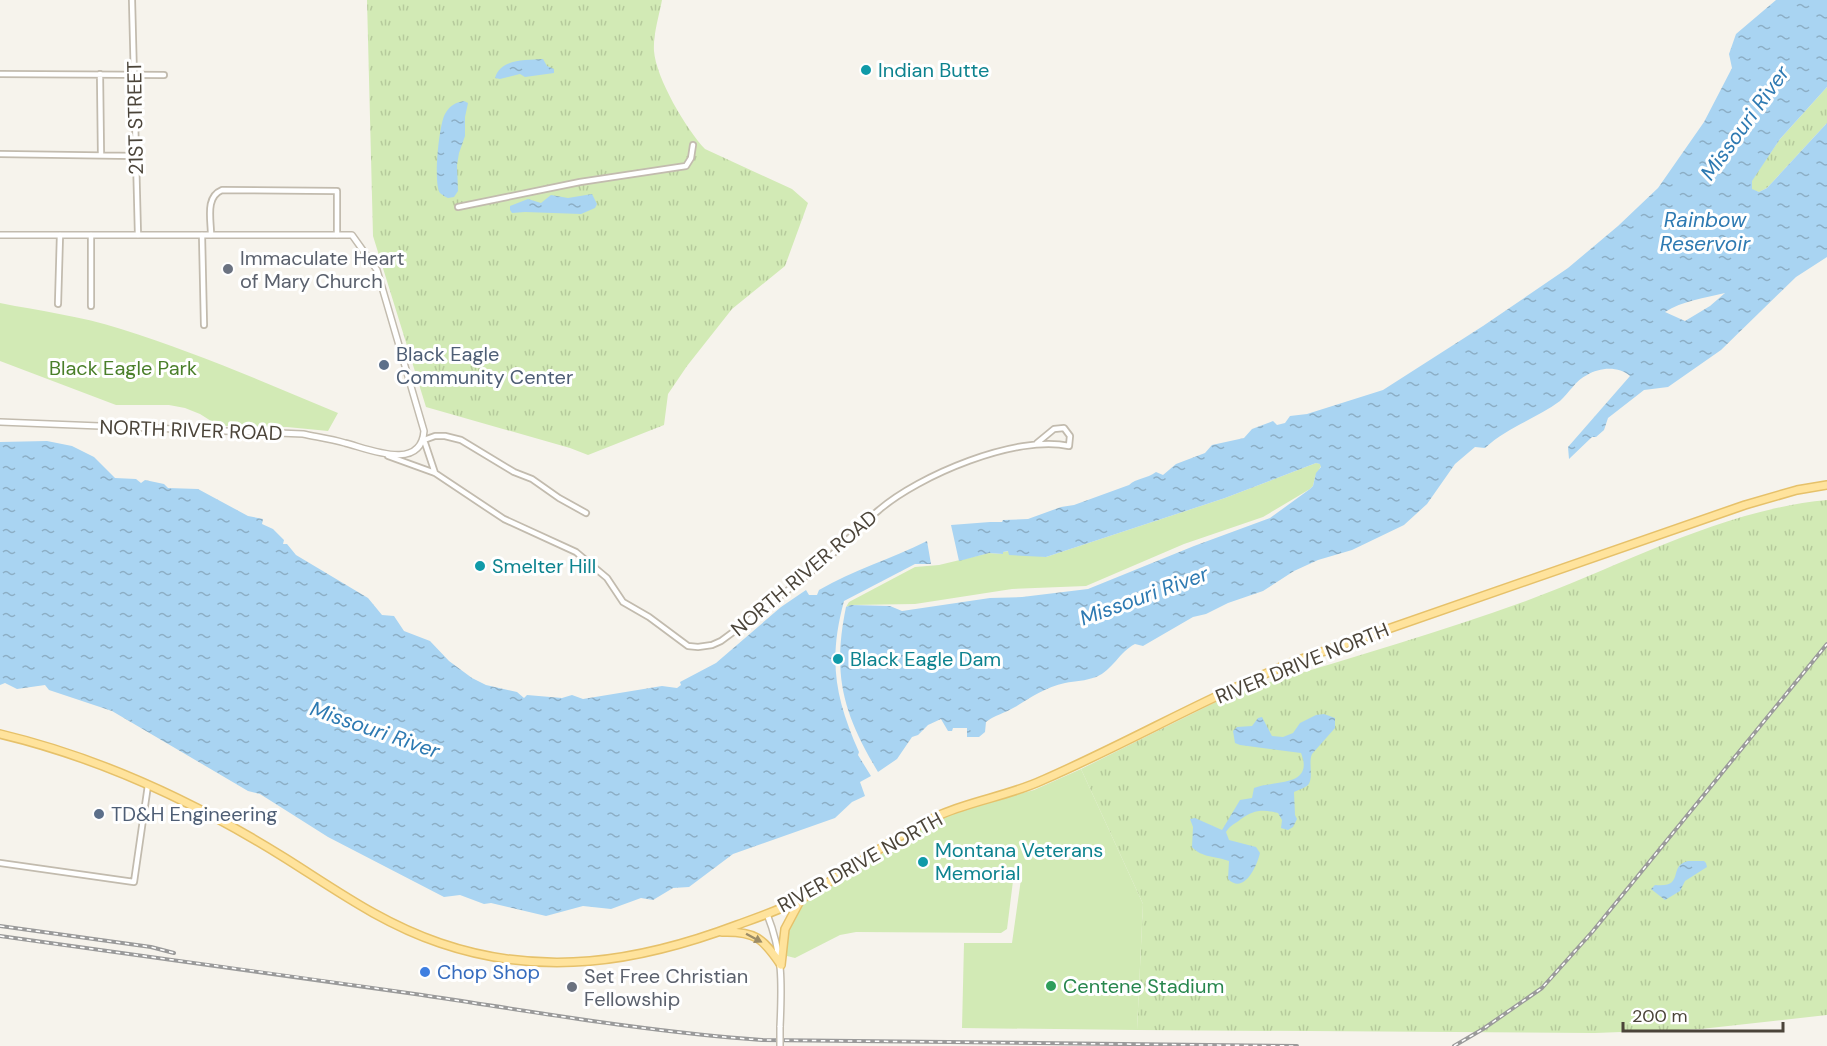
<svg xmlns="http://www.w3.org/2000/svg" width="1827" height="1046" font-family="'DM Sans',sans-serif">
<style>
.grass{fill:url(#grass-tufts)}
.park{fill:#d2eab5}
.water{fill:url(#water-ripples);fill-rule:evenodd}
.lines{fill:none;stroke-linecap:round;stroke-linejoin:round}
.minor-casing{stroke:#c2bbae;stroke-width:8}
.tertiary-casing{stroke:#c2bbae;stroke-width:8}
.primary-casing{stroke:#e6c16a;stroke-width:10}
.minor{stroke:#fff;stroke-width:4.5}
.tertiary{stroke:#fff;stroke-width:5}
.primary{stroke:#ffe39c;stroke-width:7}
.rail-casing{stroke:#9a9a9a;stroke-width:4}
.rail{stroke:#fff;stroke-width:1.5;stroke-dasharray:4.5;stroke-linecap:butt}
.tertiary-bridge-casing{stroke:#c2bbae;stroke-width:8;stroke-linecap:butt}
.tertiary-bridge{stroke:#fff;stroke-width:5}
.oneway{fill:#9c8c66}
.culture-dot{fill:#0f9aa8;stroke:#fff;stroke-width:2}
.worship-dot{fill:#6b7280;stroke:#fff;stroke-width:2}
.service-dot{fill:#5c6f8a;stroke:#fff;stroke-width:2}
.shop-dot{fill:#3f7fe0;stroke:#fff;stroke-width:2}
.leisure-dot{fill:#2e9e5b;stroke:#fff;stroke-width:2}
.labels{text-anchor:middle;stroke-width:6;stroke-linejoin:round;paint-order:stroke}
.culture-label{font-size:20px;fill:#0d838f;stroke:#fff;text-anchor:start}
.street-label{font-size:20px;fill:#4b4439;stroke:#fff}
.worship-label{font-size:20px;fill:#5b616d;stroke:#fff;text-anchor:start}
.service-label{font-size:20px;fill:#4e5e75;stroke:#fff;text-anchor:start}
.park-label{font-size:20px;fill:#4a7f2a;stroke:#fff}
.shop-label{font-size:20px;fill:#366cbe;stroke:#fff;text-anchor:start}
.leisure-label{font-size:20px;fill:#27864d;stroke:#fff;text-anchor:start}
.water-label{font-size:21px;font-style:italic;fill:#2e7ab2;stroke:#fff}
</style>
<defs>
<pattern id="grass-tufts" width="24" height="20" patternUnits="userSpaceOnUse" patternTransform="scale(1.5)"><rect width="24" height="20" fill="#d2eab5"/><path d="M3 7l-1-3M5 7V3M7 7l1-3M15 17l-1-3M17 17v-4M19 17l1-3" fill="none" stroke="#b6ca9c"/></pattern>
<pattern id="water-ripples" width="26" height="14" patternUnits="userSpaceOnUse" patternTransform="scale(1.5)"><rect width="26" height="14" fill="#a9d4f2"/><path d="M2 4q2-2 4 0t4 0M15 11q2-2 4 0t4 0" fill="none" stroke="#8caec5"/></pattern>
</defs>
<rect width="100%" height="100%" fill="#f6f3ec"/>
<path class="grass" d="M367,0h295c-3,16 -9,35 -8,51 2,27 32,78 51,98l87,40 16,14 -23,63 -53,43 -45,57 -19,28 -4,31 -76,30 -18,-7 -144,-41 -53,-171z
M1827,87v36l-60,65 -8,4 -7,-2 -1,-9 29,-42z
M1827,500v515l-126,14 -106,4 -458,-3 6,-126 -62,-135 143,-71 26,-10c91,-27 184,-54 273,-86 99,-36 197,-92 304,-102z"/>
<path class="park" d="M0,303c40,8 81,13 121,26 74,23 145,54 217,84l-10,18 -41,-4 -68,-1 -19,-12 -15,-6 -16,-3h-53l-116,-44z
M1316,463l5,1v2l-6,11 -2,9 -3,3 -47,28 -79,27 -98,42 -74,3 -97,15 -64,1 -5,2 3,-5 66,-35 24,-2 50,-12 14,1v-2l6,-1 37,6 179,-59z
M1081,769l62,135 -6,126 -175,-2 2,-85h48l9,-64 -8,2 -6,48 -6,4 -145,-1 -16,3 -45,23 -8,-2c-7,-19 9,-43 22,-58l113,-69 26,-13 23,-9 63,-17z"/>
<path class="water" d="M1776,0h51v87l-47,52 -28,42v8l7,3 8,-4 60,-65v134l-31,20 -75,73 -53,37 -24,3 -36,28 -4,12 -8,7h-4l-23,22 -1,-12 62,-71c-11,-10 -30,-9 -43,-1 -11,5 -18,18 -27,26 -24,18 -53,26 -75,47l-10,-1 -20,17 -28,40 -23,21 -52,25 -34,10 -24,11 -31,20 -35,12 -22,11 -13,3 -50,29 -8,-2c-16,8 -22,26 -39,33 -11,4 -20,4 -31,6 -19,4 -35,15 -50,24 -10,6 -20,8 -29,15l-1,10 -6,5h-12v-9h-14l-1,3h-4l-7,-12 -13,6 -10,10 -6,2 -15,22 -19,13c-35,-59 -46,-97 -32,-165l5,-2 39,1 12,5 88,-13 32,-1 66,-8 106,-43 76,-28 40,-29 3,-3 3,-13 5,-6 -1,-3 -4,-1 -91,35 -179,59 -37,-2 -1,-4 -5,1v2l-14,-1 -30,8 -8,-36 39,-3h12l1,-2 25,-1 33,-12 13,-2 55,-20c7,-7 18,-6 27,-13l7,3 13,-11 29,-11 7,-8 32,-7 8,-9 21,-8 4,4 8,-2 5,-7 17,-2 76,-24 100,-64 85,-58 50,-42 40,-38 46,-66 28,-54 -3,-14 7,-20zM1725,293l-15,13 -25,15 -20,-9c17,-11 40,-14 60,-19z
M543,59l4,7 7,3v4l-29,4 -5,-3 -20,5 -5,-1c5,-19 30,-18 48,-19z
M464,101l4,2 -3,14v19l-6,17 -2,12 1,26 -4,6 -6,1c-1,0 -7,-4 -8,-5 -7,-9 -1,-69 5,-79 5,-9 10,-11 19,-13z
M592,194l5,10 -2,4 -14,6 -56,-2 -13,1 -2,-3v-4l18,-7 13,4 10,-8 17,3z
M47,441l25,5 22,11 21,21 21,1 5,4 4,-3 19,4 4,4 30,1 50,27 15,3 -1,5 11,5 11,11 -1,4h4l9,11 72,43 14,17 12,1 10,15 26,10 19,20 23,17 14,7 31,7 7,6 3,-3 35,3 10,-3 11,4 79,-13 15,2 4,-3 -1,-3 36,-19 65,-56 25,-17 3,5h8l2,-5c34,-20 72,-31 108,-49l4,23h-16l-71,37c-16,59 -9,97 15,151l-1,3 13,21 -11,6 5,14 -13,6 -17,16 -102,36 -44,33 -16,1 -20,12 -12,-2 -30,11 -28,-3 -37,10 -55,-13 -7,1 -24,-9 -16,2 -116,-60 -68,-43 -12,-3 -136,-80 -63,-21 -4,-5 -28,4 -12,-6 -5,2v-243z
M1324,714l11,4v10l-23,26c-4,9 2,24 -4,31 -3,3 -10,5 -14,7l1,23 2,4 -4,8 -5,3 -7,-2 1,-8 -4,-7c-16,-4 -24,-3 -37,6 -6,5 -11,6 -15,13l3,8 27,7 4,6c-3,13 -16,42 -32,26l1,-18c-13,-5 -27,-3 -37,-14l1,-20 -3,-8 5,-1 27,12 18,-30 12,-2 2,-10c18,-8 61,0 47,-35l-61,-8 -5,-2 -2,-12 4,-4 15,-1 6,-8 4,-1 10,19 11,1 10,-4 7,-10 16,-8z
M1688,861h16l2,2 1,4 -22,14 -5,10 -15,9 -14,-11 4,-4c31,3 12,-19 33,-24z"/>
<g class="lines">
<g class="minor-casing">
<path id="minor" d="M132,0l6,235
M0,74l164,1
M100,74l1,81
M0,154l136,2
M458,207l122,-25 106,-16 5,-8 2,-13
M91,235v71
M202,235l2,90
M211,235c0,-16 -6,-38 11,-45l115,1v44
M58,304l2,-69
M388,456l47,17 69,46 72,33 31,26 16,24 26,15 39,29 10,1 14,-2 9,-4c37,-27 73,-55 108,-84 18,-15 32,-33 50,-47 39,-34 138,-76 190,-64l1,-10 -6,-8 -10,1 -17,14
M435,473l-11,-33 11,-4h10l16,4 53,32 18,7 27,19 27,15
M0,863l134,19 14,-97"/>
</g>
<g class="tertiary-casing">
<path id="tertiary" d="M0,235h352l25,35 47,161c-3,41 -55,18 -79,12 -14,-4 -28,-6 -42,-9l-303,-12
M767,914c16,40 15,70 13,113"/>
</g>
<g class="primary-casing">
<path id="primary" d="M0,734c101,24 197,69 285,124 51,32 96,65 155,85 102,35 199,19 297,-18 22,-8 46,-16 66,-27 47,-27 90,-62 139,-84 33,-14 69,-19 101,-34 85,-37 164,-83 250,-118l452,-157 52,-15 30,-5
M722,932c33,-1 41,6 59,33
M781,965l4,-36 16,-30"/>
</g>
<use href="#minor" class="minor"/>
<use href="#tertiary" class="tertiary"/>
<use href="#primary" class="primary"/>
<g class="rail-casing">
<path id="rail" d="M0,926l151,21 23,6
M0,936c140,20 281,38 422,59 113,17 226,37 340,45l535,6
M1454,1046l29,-17 59,-41 51,-57 234,-287"/>
</g>
<use href="#rail" class="rail"/>
<g class="tertiary-bridge-casing">
<path id="tertiary-bridge" d="M780,1046v-19"/>
</g>
<use href="#tertiary-bridge" class="tertiary-bridge"/>
</g>
<defs><path id="oneway-solid" d="M-6-.8H1V-3.2L6.5 0L1 3.2V.8H-6Z" transform="scale(1.5)"/></defs>
<use class="oneway" href="#oneway-solid" transform="translate(754 938) rotate(28)"/>
<g class="culture-dot">
<circle cx="866" cy="70" r="6"/>
<circle cx="480" cy="566" r="6"/>
<circle cx="838" cy="659" r="6"/>
<circle cx="923" cy="862" r="6"/>
</g>
<g class="worship-dot">
<circle cx="228" cy="269" r="6"/>
<circle cx="572" cy="987" r="6"/>
</g>
<g class="service-dot">
<circle cx="384" cy="365" r="6"/>
<circle cx="99" cy="814" r="6"/>
</g>
<circle class="shop-dot" cx="425" cy="972" r="6"/>
<circle class="leisure-dot" cx="1051" cy="986" r="6"/>
<g class="labels">
<g class="culture-label">
<text x="878" y="77">Indian Butte</text>
<text x="492" y="573">Smelter Hill</text>
<text x="850" y="666">Black Eagle Dam</text>
<text x="935" y="857">Montana Veterans<tspan x="935" dy="23">Memorial</tspan></text>
</g>
<g class="street-label">
<text transform="translate(135 118) rotate(-91)" y="7">21ST STREET</text>
<text transform="translate(191 430) rotate(2)" y="7">NORTH RIVER ROAD</text>
<text transform="translate(804 573) rotate(-40)" y="7">NORTH RIVER ROAD</text>
<text transform="translate(1302 663) rotate(-22)" y="7">RIVER DRIVE NORTH</text>
<text transform="translate(860 862) rotate(-29)" y="7">RIVER DRIVE NORTH</text>
</g>
<g class="worship-label">
<text x="240" y="265">Immaculate Heart<tspan x="240" dy="23">of Mary Church</tspan></text>
<text x="584" y="983">Set Free Christian<tspan x="584" dy="23">Fellowship</tspan></text>
</g>
<g class="service-label">
<text x="396" y="361">Black Eagle<tspan x="396" dy="23">Community Center</tspan></text>
<text x="111" y="821">TD&amp;H Engineering</text>
</g>
<g class="park-label">
<text x="123" y="375">Black Eagle Park</text>
</g>
<g class="shop-label">
<text x="437" y="979">Chop Shop</text>
</g>
<g class="leisure-label">
<text x="1063" y="993">Centene Stadium</text>
</g>
<g class="water-label">
<text transform="translate(1745 123) rotate(-54)" y="7">Missouri River</text>
<text x="1705" y="227">Rainbow<tspan x="1705" dy="24">Reservoir</tspan></text>
<text transform="translate(1144 596) rotate(-20)" y="7">Missouri River</text>
<text transform="translate(375 730) rotate(19)" y="7">Missouri River</text>
</g>
</g>
<path d="M1623 1022v9h160v-9" fill="none" stroke="#4b4439" stroke-width="3"/>
<text x="1632" y="1022" font-size="18" fill="#4b4439" stroke="#ffffff" stroke-width="4.5" paint-order="stroke">200 m</text>
</svg>
